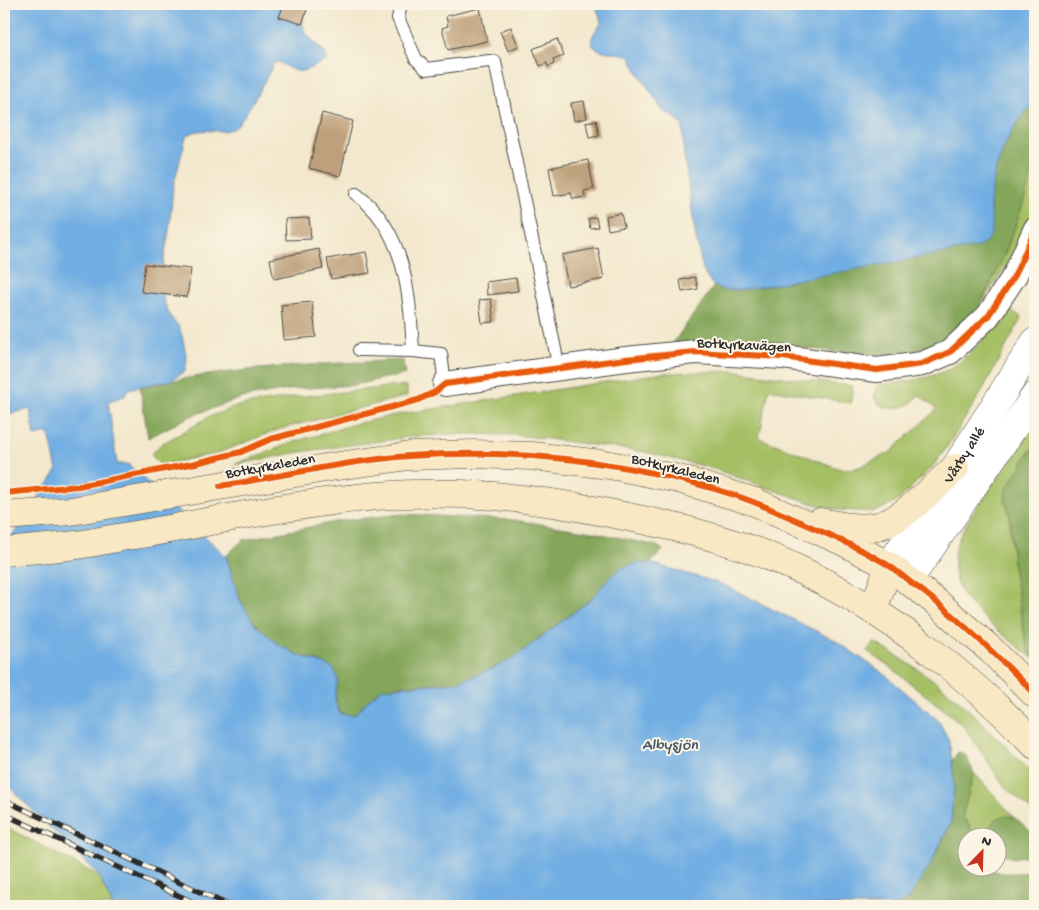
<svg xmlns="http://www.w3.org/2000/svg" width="1039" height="910" font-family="'Gochi Hand',sans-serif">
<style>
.green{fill:#a5bf65;stroke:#687548}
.forest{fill:#84a65a;stroke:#586842}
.water{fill:#71aee3;stroke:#4e6c87}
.building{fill:#bea07b}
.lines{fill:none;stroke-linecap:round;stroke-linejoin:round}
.service-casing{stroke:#494743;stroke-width:14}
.minor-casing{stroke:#494743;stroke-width:26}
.tertiary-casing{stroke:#494743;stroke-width:29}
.secondary-casing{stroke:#494743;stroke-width:29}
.service{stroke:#fff;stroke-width:12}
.minor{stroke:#fff;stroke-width:24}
.tertiary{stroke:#fff;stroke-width:28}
.secondary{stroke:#f8e8c3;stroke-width:28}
.rail-casing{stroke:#2b2b2b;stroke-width:5.5}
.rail{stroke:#fcf5e5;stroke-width:4;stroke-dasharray:11;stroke-linecap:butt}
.cycleway-casing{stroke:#fcf5e5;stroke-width:9}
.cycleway{stroke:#e8590c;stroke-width:6}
.labels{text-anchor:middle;stroke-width:4;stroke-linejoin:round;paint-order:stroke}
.street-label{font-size:15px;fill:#2b2b2b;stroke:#fcf5e5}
.water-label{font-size:16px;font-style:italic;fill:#44596b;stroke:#fcf5e5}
</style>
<rect width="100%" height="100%" fill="#fcf5e5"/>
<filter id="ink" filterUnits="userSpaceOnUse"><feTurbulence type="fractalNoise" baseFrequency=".02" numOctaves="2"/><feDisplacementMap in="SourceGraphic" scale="10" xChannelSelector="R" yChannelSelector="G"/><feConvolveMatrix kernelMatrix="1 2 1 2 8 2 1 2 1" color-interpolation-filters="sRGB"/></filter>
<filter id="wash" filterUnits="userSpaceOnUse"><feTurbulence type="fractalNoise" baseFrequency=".0096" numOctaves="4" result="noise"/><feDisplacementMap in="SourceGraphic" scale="20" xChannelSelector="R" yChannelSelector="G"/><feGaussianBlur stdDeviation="1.12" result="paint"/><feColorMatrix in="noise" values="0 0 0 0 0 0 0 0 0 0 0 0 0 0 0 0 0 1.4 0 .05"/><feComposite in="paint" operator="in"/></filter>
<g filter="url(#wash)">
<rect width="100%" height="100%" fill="#f3e8cd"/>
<path class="green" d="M1035,164v40l-5,14 -17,38 -34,51 25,-51 17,-46z
M1008,310l14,7 -41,76 -34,54 -15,20 -30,30 -9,7 -19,8 -34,-2 -29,-7 -100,-35 -66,-16 -127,-17 -64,-1 -45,3 -109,15 -67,13 61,-23 61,-18 45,-10 262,-41 73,-2 117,15 1,7 -3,10 -81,-14 -10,49 81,31 17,-1 34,-16 46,-43 -18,-14c-3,3 -6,7 -10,9 -11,7 -30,6 -35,-7l4,-12c23,-3 57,-6 76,-19 22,-15 37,-36 54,-56z
M399,386l8,1v9l-127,33 -65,25 -55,11 -9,-11 10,-10 28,-15 19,-12 30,-11 57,-9z
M1035,419v26l-10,13 -20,44 5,13v19l3,31 13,78 6,15c-22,-18 -53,-41 -70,-64 -9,-13 -10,-34 -6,-48 5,-16 16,-30 24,-44 18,-28 37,-55 55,-83z
M874,642c28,17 57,34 82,56 28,25 53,52 79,78v38l-30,-27 -42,-62 -74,-59 -22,-15z
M974,773l41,45 -7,-2 -20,18 -1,3 -14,1 -4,-13 -7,-8z
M4,826l95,50 14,30h-109z"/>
<path class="forest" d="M1035,102v62l-14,46 -17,46 -25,51 -20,21 -18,13 -36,14 -47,-1 -100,-11h-85l41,-57 9,4 265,-50c5,-11 2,-22 2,-34 2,-39 18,-76 45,-104z
M403,360l2,14 -10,3 -10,1 -30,7 -61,4 -52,9 -51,18 -43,22 -8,-51c86,-19 175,-23 263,-27z
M1035,445v217l-9,-19 -13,-78 -3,-50 -5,-13 1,-12z
M401,514l113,6 79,12 64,14 6,4 -12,13 -17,1 -24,13 -19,22 -79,60 -20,10 -36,13 -60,4 -29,15 -12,14 -15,-1 -5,-20 3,-14c-4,-5 -10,-14 -16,-17 -8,-4 -17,-4 -25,-8 -45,-22 -59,-53 -71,-99l17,-16 103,-20z
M958,752l7,2 9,19 -12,44 7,8 4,12 -7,1v30h19l17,5h19l14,-4v37h-138l11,-7 31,-51 12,-26 3,-37 -2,-24z
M1008,816l7,2 20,17v19l-22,4 -16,-6 -1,-14 -9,-1c2,-12 8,-21 21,-21z"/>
<path class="water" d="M4,4h303c-11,32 3,29 20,52l-1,5c-22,9 -24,17 -47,1h-4c-8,13 -31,60 -41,66 -15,8 -34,-4 -48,9l-13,50 -4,44 -8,45 2,23 7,17 9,11 3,9 5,23 -2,12 -13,9 -44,9 -3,7 -17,5 9,63h11l98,92 14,44 15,24 23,20 20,11 26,9 10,5 4,11 -3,14 1,11 4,9 15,1 12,-14 15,-13 74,-6 36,-13 20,-10 79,-60 19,-22 11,-9 13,-4 17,-1 71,21 114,57 47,32 55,47 11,20 3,21 2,24 -3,37 -23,47 -20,30 -11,7h-784l-14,-30 -95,-94v-235l53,-76 -8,-38 -14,3 -5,-27 -26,6z
M595,4h440v98c-27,26 -43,66 -45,105 0,8 3,18 1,27 -2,7 -6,10 -13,13l-236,43h-19l-9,-4 -7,-8 -4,-8 -7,-31 -12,-84 -1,-29 -7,-8 -13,-7 -30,-47 -2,-8c-17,-6 -58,0 -30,-32l-1,-7z"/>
<g id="blocks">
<path class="building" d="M284,4h25l-7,20 -23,-7z
M480,8l7,33 -39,9 -6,-22 6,-2 -2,-10z
M511,27l7,19 -10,5 -8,-20z
M557,39l7,17 -11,4 1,4 -6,3 -1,-4 -7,3 -7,-17z
M584,101l3,17 -13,3 -3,-18z
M322,113l31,8 -13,55 -31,-8z
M596,120l3,15 -10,2 -3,-15z
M588,160l6,29 -10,2 1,6 -12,2 -2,-6 -17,3 -5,-28z
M621,213l3,14 -16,3 -2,-14z
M596,217l2,10 -8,1 -2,-9z
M309,218l2,21 -25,1 -1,-21z
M598,248l6,31 -36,7 -6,-31z
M319,249l4,20 -49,10 -4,-20z
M366,252l4,21 -39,6 -4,-20z
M145,264l46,5 -4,28 -46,-5z
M695,277l3,12 -16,3 -2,-12z
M516,278l2,13 -31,4 -1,-13z
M491,299l3,23 -12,1 -3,-23z
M312,302l4,35 -32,3 -3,-35z"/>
</g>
</g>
<g filter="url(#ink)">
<use href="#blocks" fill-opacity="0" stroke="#494743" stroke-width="1"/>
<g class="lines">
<g class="service-casing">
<path id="service" d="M401,4l-3,14 18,41 10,10 63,-8 6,1 64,306
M356,194c49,35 54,101 57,157
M359,350l54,1 28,3 4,30"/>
</g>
<g class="minor-casing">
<path id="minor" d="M445,384l181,-25 69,-7 88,5 94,13 45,-6 28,-12 38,-36 27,-41 20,-45"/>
</g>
<g class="tertiary-casing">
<g id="tertiary">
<path id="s1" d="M889,566l66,-98 80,-126"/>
<path d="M908,581l127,-185"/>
</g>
</g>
<g class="secondary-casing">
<path id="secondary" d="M4,516l67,-5 260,-44 78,-11 64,-2 59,2 78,9 69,14 76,23 87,39 47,25 47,36 56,49 43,43
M820,522c19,3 38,8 58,4 24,-5 58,-41 77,-58
M4,552c24,-2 48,-4 72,-7 22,-3 43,-8 65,-11 79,-14 157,-31 236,-38 77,-7 151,1 227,16 66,13 134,28 196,58 86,41 170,106 235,175
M873,610l16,-44"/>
</g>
<use href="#service" class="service"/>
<use href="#minor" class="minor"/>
<use href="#tertiary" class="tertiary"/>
<use href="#secondary" class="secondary"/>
<g class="rail-casing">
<path id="rail" d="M4,800l226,106
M4,814l197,92"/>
</g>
<use href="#rail" class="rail"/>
<g class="cycleway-casing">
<path id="cycleway" d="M220,486c63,-10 125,-25 189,-30 109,-8 221,5 325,39 28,9 55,22 82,34 25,11 49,22 72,36 11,7 21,17 32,24 41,32 79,68 115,105
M4,493l74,-7 118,-23 45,-11 30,-13 147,-39 17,-8 10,-8 181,-25 69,-7 88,5 94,13 45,-6 28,-12 38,-36 27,-41 20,-45"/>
</g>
<use href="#cycleway" class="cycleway"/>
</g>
</g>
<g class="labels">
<g class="street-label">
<text transform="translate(744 344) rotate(3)" y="5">Botkyrkavägen</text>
<text dy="5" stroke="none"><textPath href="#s1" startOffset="134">Vårby allé</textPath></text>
<text transform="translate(270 465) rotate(-10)" y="5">Botkyrkaleden</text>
<text transform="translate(676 468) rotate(14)" y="5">Botkyrkaleden</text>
</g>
<g class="water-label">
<text x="670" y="749">Albysjön</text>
</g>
</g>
<rect width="1039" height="910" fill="none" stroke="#fcf5e5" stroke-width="20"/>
<g transform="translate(982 852) rotate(23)"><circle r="24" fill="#fcf5e5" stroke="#a8a49b"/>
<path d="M0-4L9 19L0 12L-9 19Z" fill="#c8321e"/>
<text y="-8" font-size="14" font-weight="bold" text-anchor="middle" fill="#2b2b2b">N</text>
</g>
</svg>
